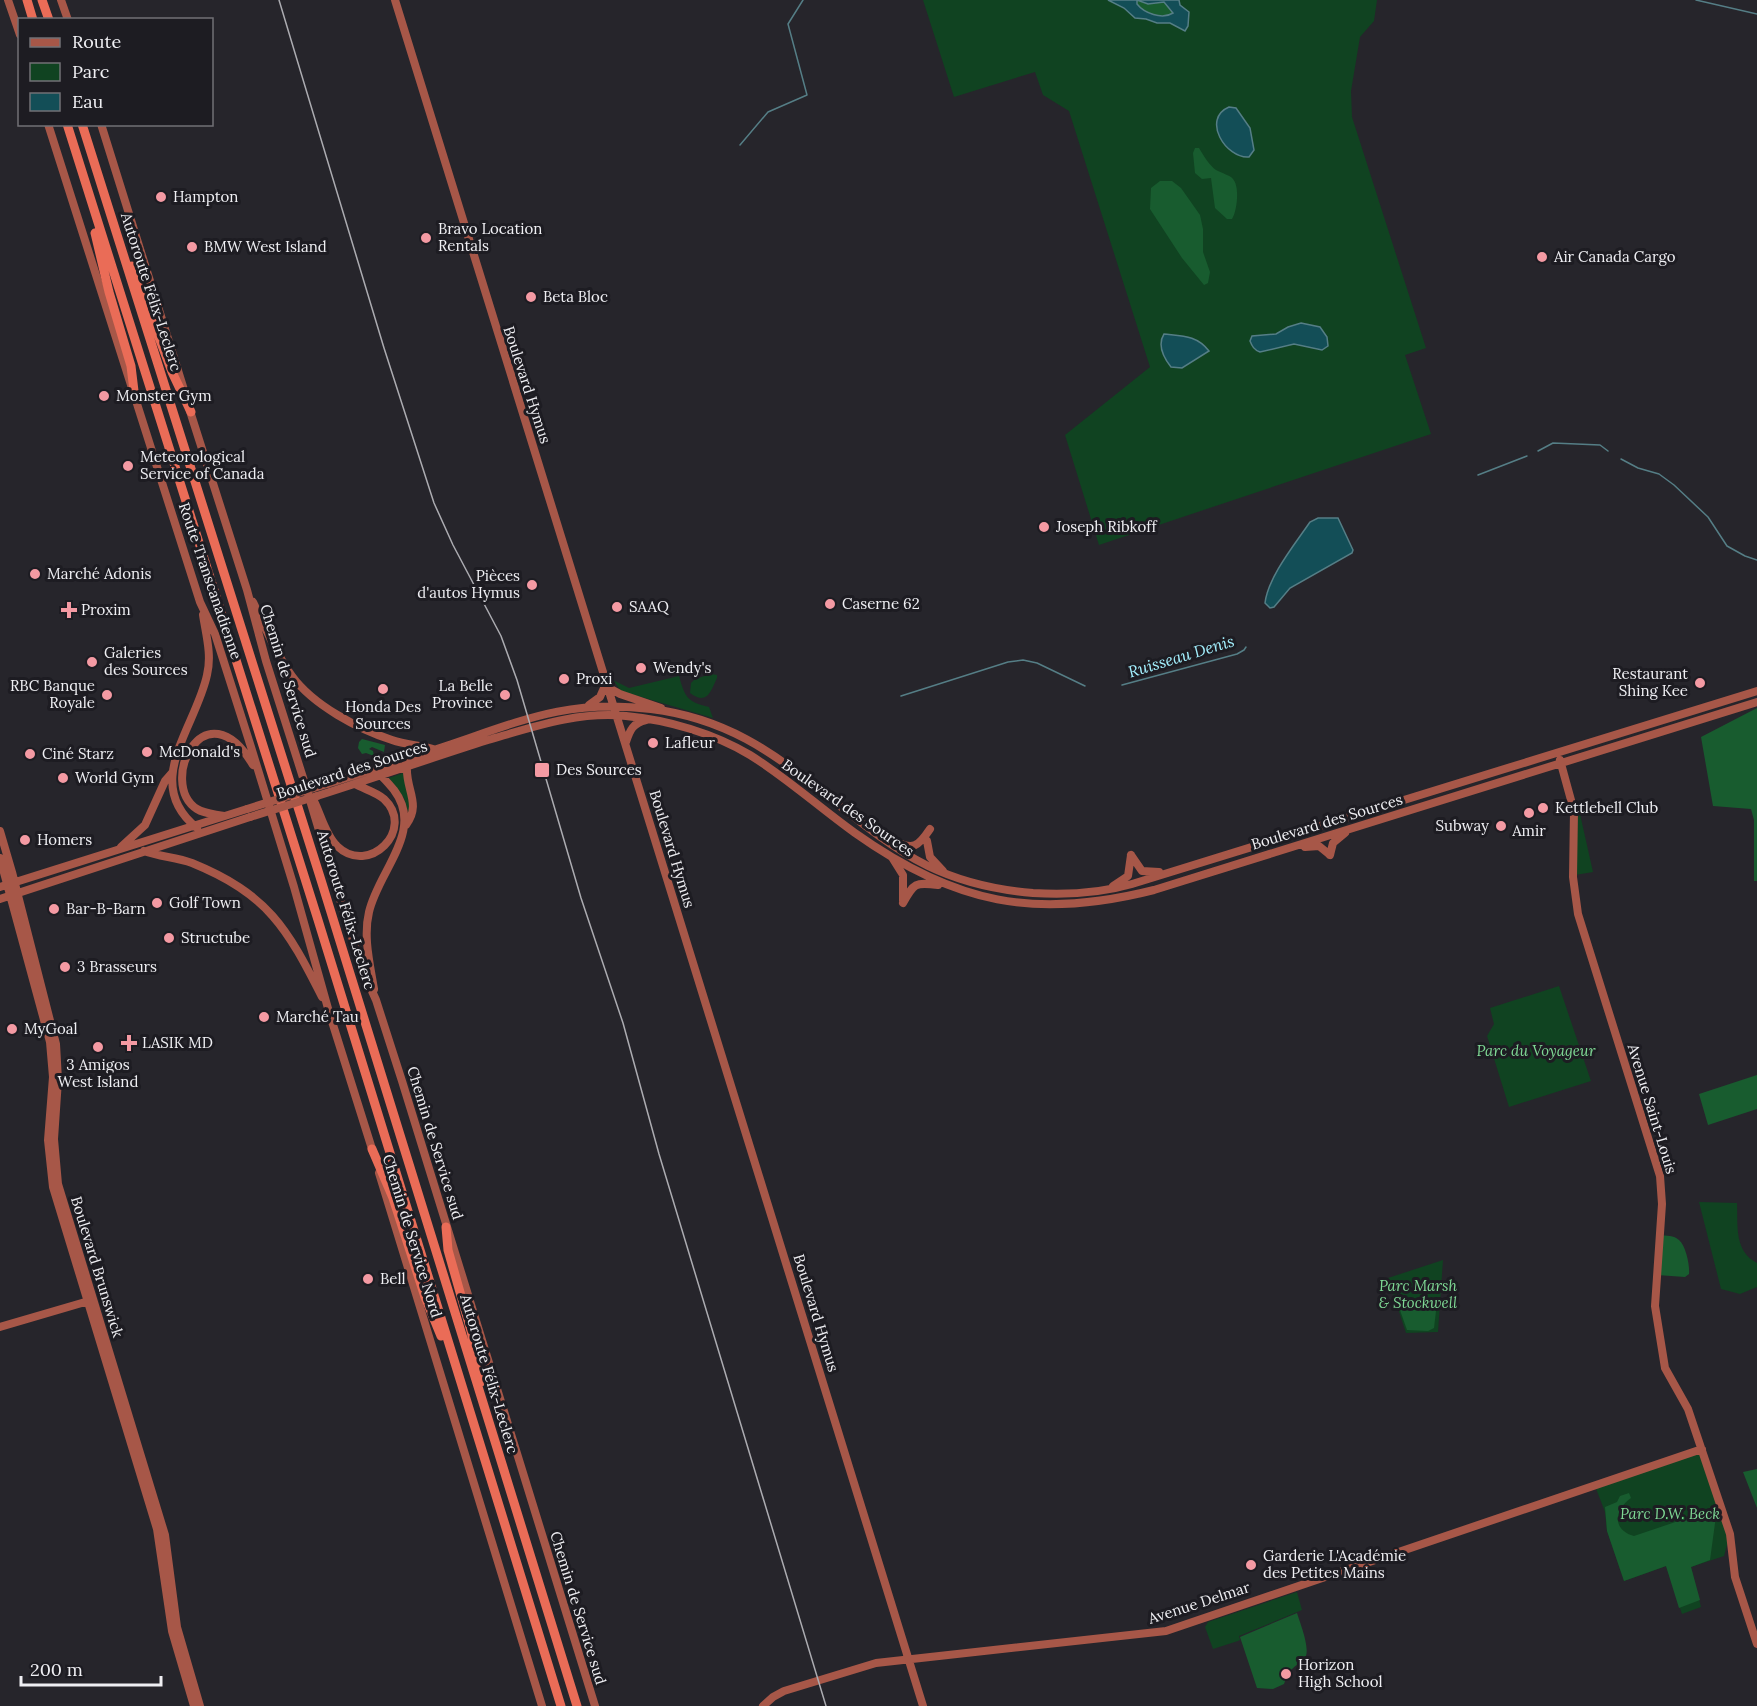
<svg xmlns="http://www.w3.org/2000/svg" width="1757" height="1706" font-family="Lora,serif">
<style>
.green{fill:#104321}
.forest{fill:#185c2f}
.water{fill:#134e57;stroke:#557e86;stroke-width:1.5;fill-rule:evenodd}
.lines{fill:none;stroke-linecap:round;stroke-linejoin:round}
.stream{stroke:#557e86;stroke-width:1.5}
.secondary{stroke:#a75748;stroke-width:8}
.highway{stroke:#ea6c57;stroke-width:9}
.tram{stroke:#acacb1;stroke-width:1.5}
.secondary-bridge{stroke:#a75748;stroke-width:8}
.poi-dot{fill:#f49aa3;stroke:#1d1c22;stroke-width:2}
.labels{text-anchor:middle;stroke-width:6;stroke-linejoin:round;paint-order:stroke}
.poi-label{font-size:15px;fill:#efeff3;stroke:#1d1c22;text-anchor:start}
.street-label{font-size:15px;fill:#efeff3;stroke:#1d1c22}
.park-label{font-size:15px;font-style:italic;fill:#7fd995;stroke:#1d1c22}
.water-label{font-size:16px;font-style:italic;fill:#a4f1ff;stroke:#1d1c22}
</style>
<rect width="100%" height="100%" fill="#26252b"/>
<path class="green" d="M923,0h454l-3,21 -14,16 -9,54 1,26 74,231 -21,7 26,79 -332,111 -34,-110 85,-68 -81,-256 -26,-16 -8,-23 -81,25z
M711,674l6,1v3c-6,13 -10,28 -27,15l1,-10 4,-4z
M679,676c6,21 8,26 30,31l4,11 -92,-27 -8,-11 16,8z
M403,773l7,26 -1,16 -5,-17 -15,-20z
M1580,814l13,58 -18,3 3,-58z
M1559,986l32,95 -82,26 -22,-71 7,-12 -4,-16z
M1699,1202l38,1c1,23 -3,48 20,60v24l-17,7 -19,-5z
M1443,1260l-5,72 -32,1 -18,-55z
M1702,1449l28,85 -6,22 -33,11 10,40 -19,7 -16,-48 -42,15 -17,-50 -2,-19 -10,-26z
M1297,1592l5,18 -63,26 1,4 -2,1 -25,8 -8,-22 3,-5z"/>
<path class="forest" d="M1137,0l11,4 16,-2 9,11 -4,3 -22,-2 -11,-11z
M1195,148h4c4,7 11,18 17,22 5,3 14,5 17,9 7,8 4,32 -1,40h-5l-12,-11 -4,-30 -9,1 -7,-6 -2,-20z
M1160,181h12l9,7 19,27 3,14v23l7,20 -2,11 -4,2 -22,-27 -32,-49 1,-21z
M1757,708v173h-3v-61l-3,-11 -38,-3 -12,-69z
M362,739l23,6 -1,7 -12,-5 -3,2 4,2 1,5 -8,-3 -4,1 -4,-6 1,-6z
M1757,1075v34l-49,16 -9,-31z
M1660,1235c6,1 14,0 19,5 7,6 11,26 10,34l-4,3 -28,-2z
M1397,1293l3,1c7,19 20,10 36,17l-2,17 -6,3 -21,-1 -12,-34z
M1757,1469v39l-14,-36z
M1629,1493l2,5c-17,12 -19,32 3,38l74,-25 8,5 -6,44 -19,7 9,33 -21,8 -13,-42 -42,15 -17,-50 -2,-24 12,-5 3,-6z
M1297,1613c3,10 15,39 7,46 -12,11 -13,7 -20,25l-11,5 -16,-1 -17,-51z"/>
<path class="water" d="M1108,0h71l1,5 9,7 -1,14 -3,5 -15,-8h-13l-11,-4 -11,-1 -11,-10zM1137,0l11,4 16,-2 9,11c-11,7 -29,0 -36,-9z
M1229,107l7,1 14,20 4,22 -5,7c-23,2 -48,-38 -20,-50z
M1301,323l19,4 7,10 1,9 -6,4 -28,-6 -34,8c-6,-2 -8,-6 -10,-11l2,-5 24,-2 12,-7z
M1164,334c18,2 33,1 45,17l-27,17 -11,-1c-7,-9 -14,-22 -7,-33z
M1318,518h20l15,32 -1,3 -62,35 -16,19 -4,1 -5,-5c3,-26 30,-59 45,-81z"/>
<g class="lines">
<path class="stream" d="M1696,0l61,14
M740,145l28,-33 39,-17 -19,-71 15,-24
M1538,451l15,-8 47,2 8,6
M1621,459l17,9 21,6 15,11 34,32 19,29 18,10 12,4
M1478,475l49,-19
M1122,685l115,-31 7,-4 2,-3
M901,696l107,-34 15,-2 14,3 48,23"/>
<path class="secondary" d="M8,0l12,35
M61,0l7,20
M395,0l528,1706
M48,124l152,478 15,32 36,113 43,140 35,125 44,140
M101,124l84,269
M189,408l58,182 19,71 40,126 31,103 26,81 13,29 26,81 193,625
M253,602c12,25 23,52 39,74 21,29 66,53 100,64 14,5 28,5 41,9
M609,688l11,6 41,14
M589,705l11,-8 7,-16
M626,742c4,-12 7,-19 20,-22
M1560,760l14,51 -1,66 5,37 82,262 2,28 -7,102 10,62 23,41 42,125 5,43 22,67
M327,784c41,-13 83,-26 125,-40 73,-25 120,-45 199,-35 33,4 65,14 95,30 65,35 116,94 182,127 33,16 69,24 105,27 33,2 68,0 99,-9l625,-193
M317,796c57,-18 114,-38 171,-56 45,-13 91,-29 138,-24 42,4 87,17 124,39 37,23 70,53 105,78 100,71 180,87 299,57l603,-188
M314,801c7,14 12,35 23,45 32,31 79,-17 47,-47 -8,-7 -20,-10 -29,-15
M224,816c-9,-2 -19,-2 -27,-7 -40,-26 8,-125 56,-44
M406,825c16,-21 -1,-36 1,-59
M197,828c-56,-45 -1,-101 10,-153 5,-20 -1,-40 -4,-60
M0,831l12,41 44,172 2,36 -4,59 4,45 107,351 12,92 23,79
M893,840c20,11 25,7 37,-11
M927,841l3,16 13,14
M121,847l24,-22 20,-44 7,-8
M1305,847l14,-1 11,9
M144,851c16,6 32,6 48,12 76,31 95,65 130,134
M1131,855l11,16 17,1
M1330,855l3,-12 12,-10
M0,858l50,184 3,35 -5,63 5,47 104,342 15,102 22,75
M893,859l10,16v26
M1113,886l15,-10 3,-21
M0,887l247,-78
M0,899l250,-82
M903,903c11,-20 12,-21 35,-18
M374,989c-4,-25 -11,-52 -5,-77 9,-41 56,-81 25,-122 -5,-6 -10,-12 -16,-17
M379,1173l163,533
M0,1327l92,-27
M763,1706l10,-9 11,-6 92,-28 290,-32 536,-182"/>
<path class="highway" d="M27,0l6,20
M42,0l7,20
M67,124l251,796 243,786
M82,124l239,756 256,826
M95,233l14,59 22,74 3,25
M132,266l40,106 19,40
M372,1149l21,49 32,99 16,39
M446,1227l2,23 23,81 10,51"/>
<path class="tram" d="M279,0l105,348 50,155 19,42 48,91 16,44 64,218 42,125 36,131 167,552"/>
<path class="secondary-bridge" d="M247,809l80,-25
M250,817l67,-21"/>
</g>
<g class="poi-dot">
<circle cx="161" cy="197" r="6"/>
<circle cx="426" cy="238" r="6"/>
<circle cx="192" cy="247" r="6"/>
<circle cx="1542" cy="257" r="6"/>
<circle cx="531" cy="297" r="6"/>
<circle cx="104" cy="396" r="6"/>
<circle cx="128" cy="466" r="6"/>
<circle cx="1044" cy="527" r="6"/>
<circle cx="35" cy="574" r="6"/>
<circle cx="532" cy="585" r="6"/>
<circle cx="830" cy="604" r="6"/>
<circle cx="617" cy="607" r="6"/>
<path d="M66 601h6v6h6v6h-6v6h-6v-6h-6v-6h6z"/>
<circle cx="92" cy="662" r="6"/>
<circle cx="641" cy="668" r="6"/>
<circle cx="564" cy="679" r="6"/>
<circle cx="1700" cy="683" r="6"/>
<circle cx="383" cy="689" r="6"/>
<circle cx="107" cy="695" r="6"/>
<circle cx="505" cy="695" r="6"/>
<circle cx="653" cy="743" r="6"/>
<circle cx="147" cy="752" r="6"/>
<circle cx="30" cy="754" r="6"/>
<rect x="534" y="762" width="16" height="16" rx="3"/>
<circle cx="63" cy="778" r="6"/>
<circle cx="1543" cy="808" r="6"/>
<circle cx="1529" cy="813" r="6"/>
<circle cx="1501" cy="826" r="6"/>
<circle cx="25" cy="840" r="6"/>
<circle cx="157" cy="903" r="6"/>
<circle cx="54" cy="909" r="6"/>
<circle cx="169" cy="938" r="6"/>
<circle cx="65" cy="967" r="6"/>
<circle cx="264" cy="1017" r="6"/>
<circle cx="12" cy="1029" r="6"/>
<path d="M126 1034h6v6h6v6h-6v6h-6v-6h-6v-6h6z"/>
<circle cx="98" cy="1047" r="6"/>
<circle cx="368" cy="1279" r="6"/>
<circle cx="1251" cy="1565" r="6"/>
<circle cx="1286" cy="1674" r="6"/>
</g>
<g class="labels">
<g class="poi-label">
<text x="173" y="202">Hampton</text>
<text x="438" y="234">Bravo Location<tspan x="438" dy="17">Rentals</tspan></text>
<text x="204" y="252">BMW West Island</text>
<text x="1554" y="262">Air Canada Cargo</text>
<text x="543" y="302">Beta Bloc</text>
<text x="116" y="401">Monster Gym</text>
<text x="140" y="462">Meteorological<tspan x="140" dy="17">Service of Canada</tspan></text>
<text x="1056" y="532">Joseph Ribkoff</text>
<text x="47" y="579">Marché Adonis</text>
<text x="520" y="581" text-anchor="end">Pièces<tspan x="520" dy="17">d'autos Hymus</tspan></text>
<text x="842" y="609">Caserne 62</text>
<text x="629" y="612">SAAQ</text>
<text x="81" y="615">Proxim</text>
<text x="104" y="658">Galeries<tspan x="104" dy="17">des Sources</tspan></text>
<text x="653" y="673">Wendy's</text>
<text x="1688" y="679" text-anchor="end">Restaurant<tspan x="1688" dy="17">Shing Kee</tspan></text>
<text x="576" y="684">Proxi</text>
<text x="95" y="691" text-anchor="end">RBC Banque<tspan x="95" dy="17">Royale</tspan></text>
<text x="493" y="691" text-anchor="end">La Belle<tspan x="493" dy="17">Province</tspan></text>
<text x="383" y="712" text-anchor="middle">Honda Des<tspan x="383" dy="17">Sources</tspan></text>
<text x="665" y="748">Lafleur</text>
<text x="159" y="757">McDonald's</text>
<text x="42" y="759">Ciné Starz</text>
<text x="556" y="775">Des Sources</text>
<text x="75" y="783">World Gym</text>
<text x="1555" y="813">Kettlebell Club</text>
<text x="1489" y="831" text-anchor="end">Subway</text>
<text x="1529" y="836" text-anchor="middle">Amir</text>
<text x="37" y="845">Homers</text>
<text x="169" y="908">Golf Town</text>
<text x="66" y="914">Bar-B-Barn</text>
<text x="181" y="943">Structube</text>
<text x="77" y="972">3 Brasseurs</text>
<text x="276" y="1022">Marché Tau</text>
<text x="24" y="1034">MyGoal</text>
<text x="142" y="1048">LASIK MD</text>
<text x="98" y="1070" text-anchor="middle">3 Amigos<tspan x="98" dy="17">West Island</tspan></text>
<text x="380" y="1284">Bell</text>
<text x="1263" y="1561">Garderie L'Académie<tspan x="1263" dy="17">des Petites Mains</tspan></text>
<text x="1298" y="1670">Horizon<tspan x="1298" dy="17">High School</tspan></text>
</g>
<g class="street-label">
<text transform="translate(151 292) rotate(72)" y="5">Autoroute Félix-Leclerc</text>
<text transform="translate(527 385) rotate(72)" y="5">Boulevard Hymus</text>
<text transform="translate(210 581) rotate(71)" y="5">Route Transcanadienne</text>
<text transform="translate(288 681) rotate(73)" y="5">Chemin de Service sud</text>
<text transform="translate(352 770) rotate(-18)" y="5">Boulevard des Sources</text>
<text transform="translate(848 808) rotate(35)" y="5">Boulevard des Sources</text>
<text transform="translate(1327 822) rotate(-17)" y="5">Boulevard des Sources</text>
<text transform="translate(672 849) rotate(73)" y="5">Boulevard Hymus</text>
<text transform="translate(346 910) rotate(73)" y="5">Autoroute Félix-Leclerc</text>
<text transform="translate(1652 1109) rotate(73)" y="5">Avenue Saint-Louis</text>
<text transform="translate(435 1143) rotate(73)" y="5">Chemin de Service sud</text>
<text transform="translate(412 1236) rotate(73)" y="5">Chemin de Service Nord</text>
<text transform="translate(97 1267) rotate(73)" y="5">Boulevard Brunswick</text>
<text transform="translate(816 1313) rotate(73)" y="5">Boulevard Hymus</text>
<text transform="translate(489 1374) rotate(73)" y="5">Autoroute Félix-Leclerc</text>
<text transform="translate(1199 1603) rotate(-18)" y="5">Avenue Delmar</text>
<text transform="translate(578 1608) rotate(73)" y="5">Chemin de Service sud</text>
</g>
<g class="park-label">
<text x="1536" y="1056">Parc du Voyageur</text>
<text x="1418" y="1291">Parc Marsh<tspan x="1418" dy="17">&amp; Stockwell</tspan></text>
<text x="1670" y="1519">Parc D.W. Beck</text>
</g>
<g class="water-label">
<text transform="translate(1181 656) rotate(-17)" y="6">Ruisseau Denis</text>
</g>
</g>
<rect x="18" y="18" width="195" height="108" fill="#1d1c22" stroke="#717076" stroke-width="1.5"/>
<rect x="30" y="38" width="30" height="9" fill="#a75748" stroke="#717076" stroke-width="1.5"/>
<text x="72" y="48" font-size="18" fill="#efeff3">Route</text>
<rect x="30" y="63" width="30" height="18" fill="#104321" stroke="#717076" stroke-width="1.5"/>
<text x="72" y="78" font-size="18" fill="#efeff3">Parc</text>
<rect x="30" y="93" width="30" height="18" fill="#134e57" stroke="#717076" stroke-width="1.5"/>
<text x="72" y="108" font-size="18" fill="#efeff3">Eau</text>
<path d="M21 1676v9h140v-9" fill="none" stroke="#efeff3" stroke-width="3"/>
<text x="30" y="1676" font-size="18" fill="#efeff3" stroke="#1d1c22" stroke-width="4.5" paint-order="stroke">200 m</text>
</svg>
